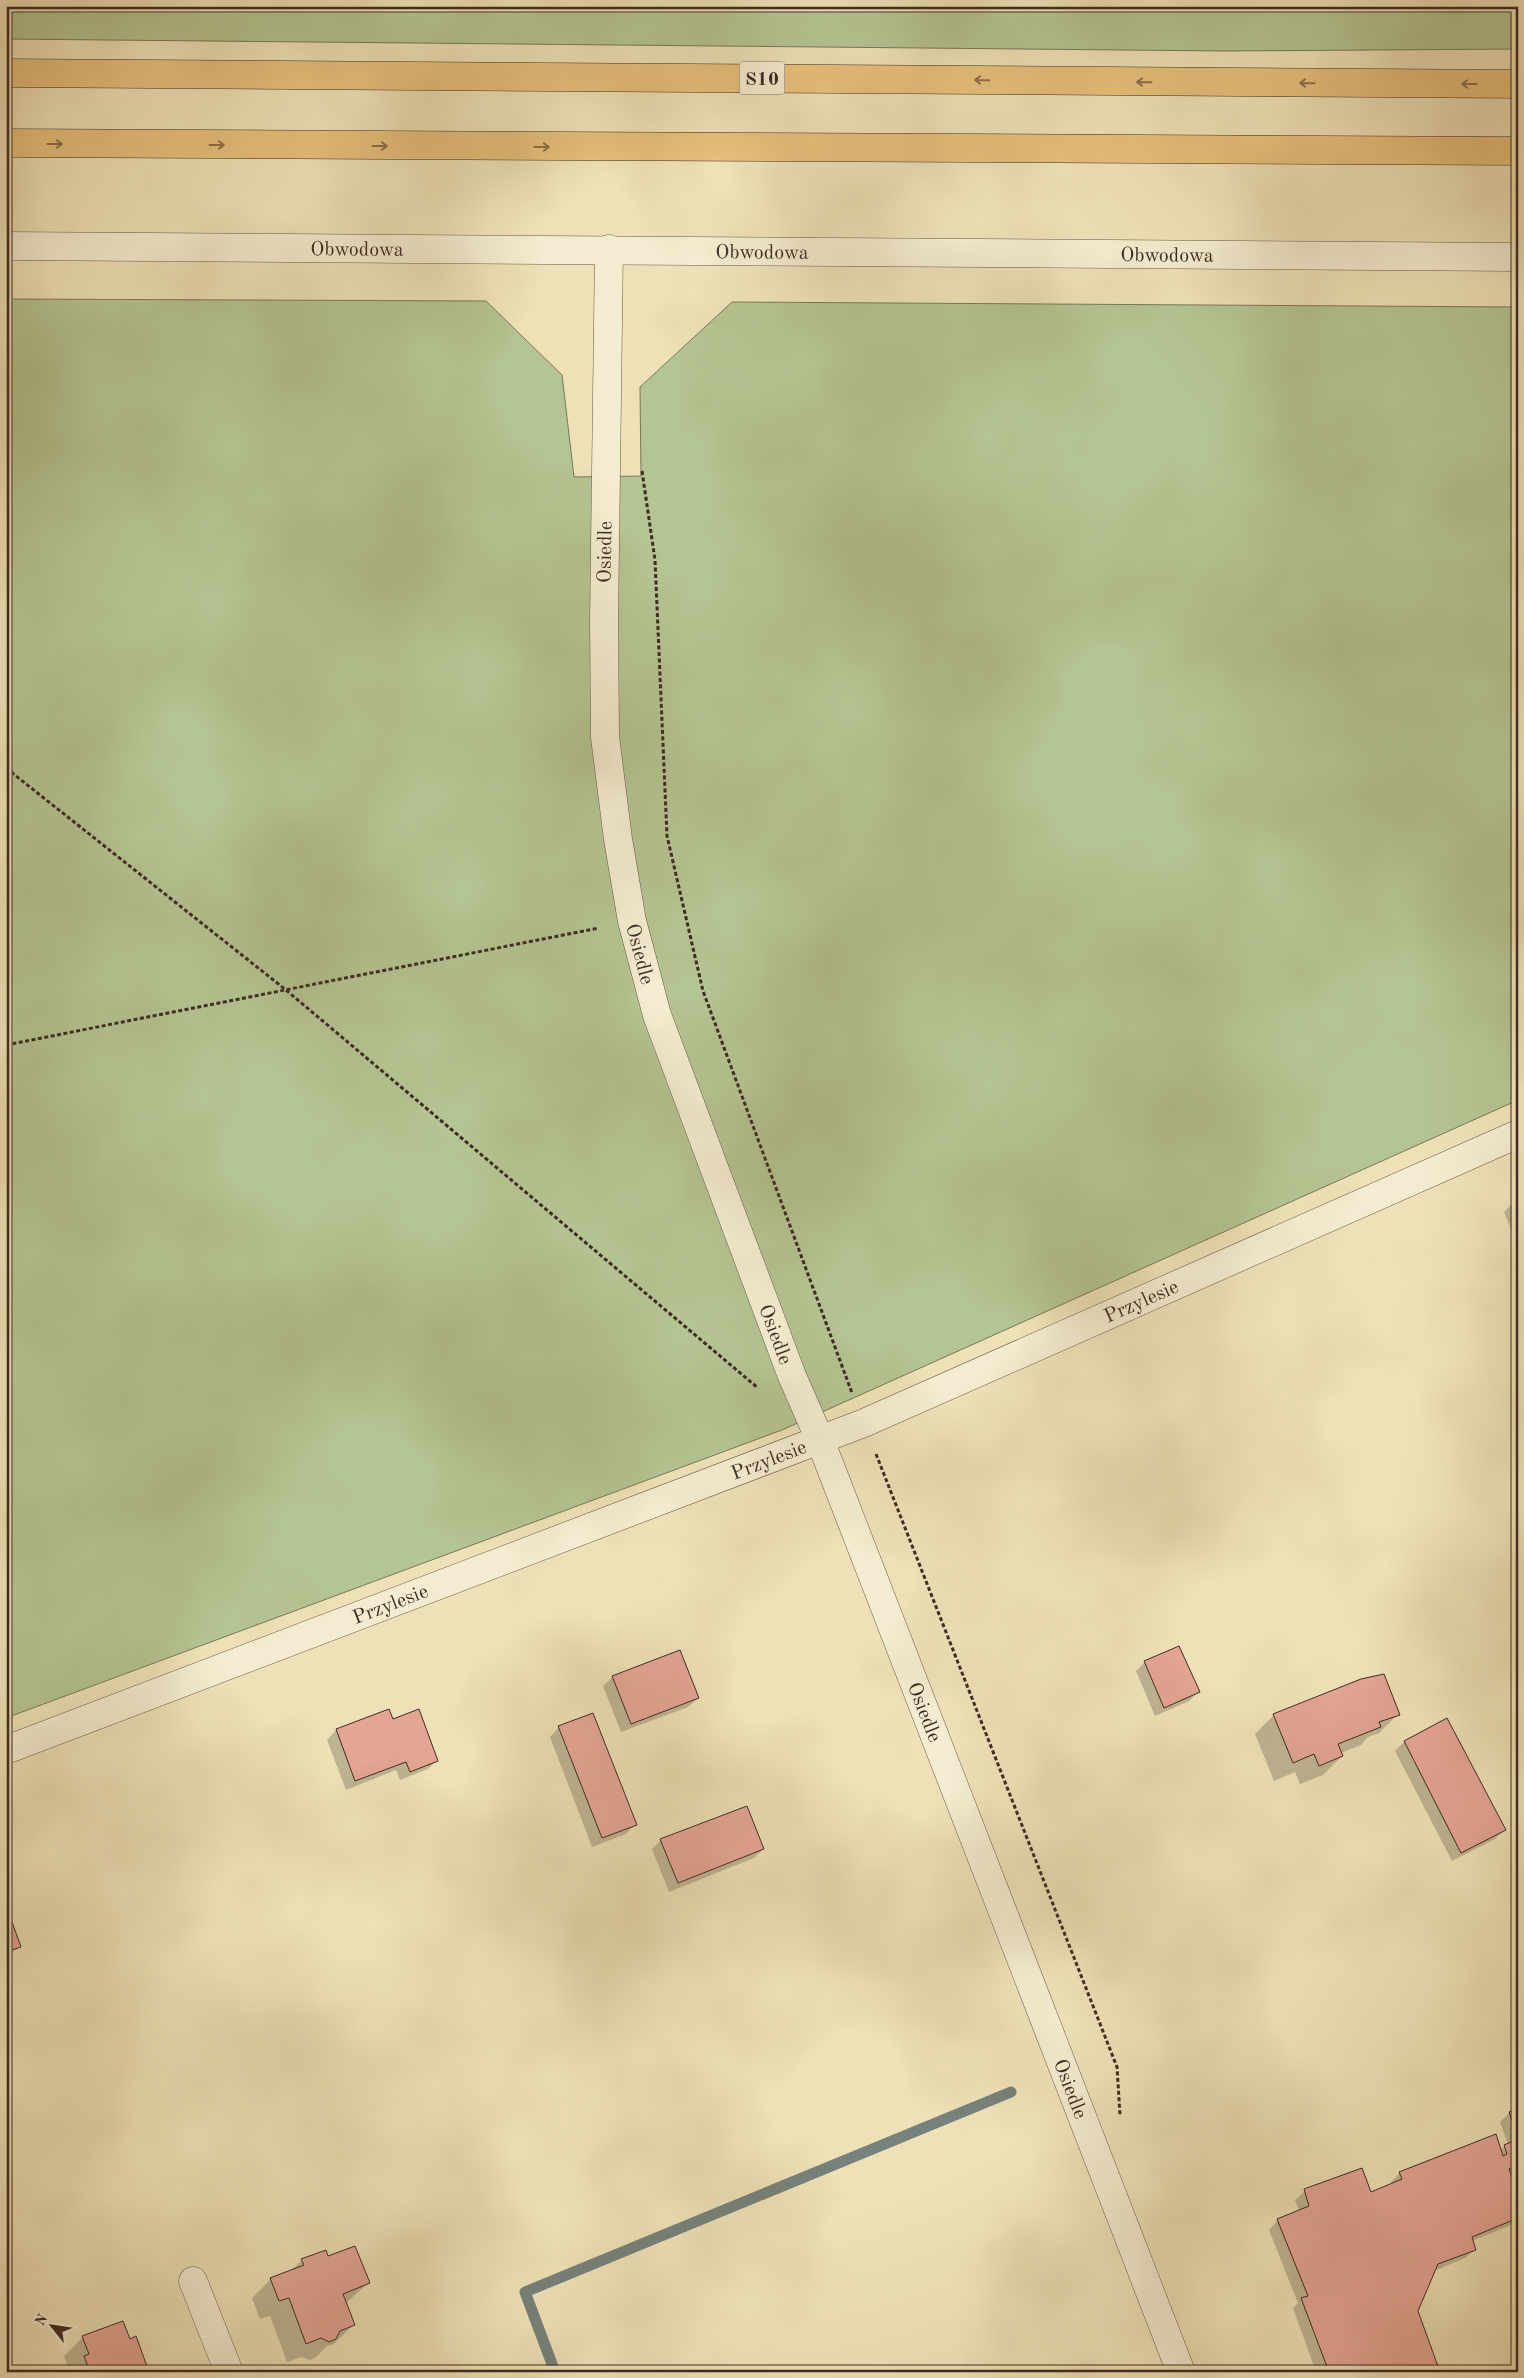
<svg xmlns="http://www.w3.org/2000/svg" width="1524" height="2378" font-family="'Old Standard TT',serif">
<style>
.green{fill:#b4c492;stroke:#79785a}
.shadow{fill:#0003}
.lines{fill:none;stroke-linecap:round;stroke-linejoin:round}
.stream{stroke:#76827b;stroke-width:11}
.building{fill:#e4a594;stroke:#3e2b23}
.minor-casing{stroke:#6a5848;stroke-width:29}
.tertiary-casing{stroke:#6a5848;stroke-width:29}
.motorway-casing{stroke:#3e2b23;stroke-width:29}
.path{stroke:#3e2b23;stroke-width:3;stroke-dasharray:4 2.5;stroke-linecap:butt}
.minor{stroke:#f4ecd0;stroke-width:28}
.tertiary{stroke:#f4ecd0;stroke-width:28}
.motorway{stroke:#e7c07c;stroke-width:28}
.oneway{stroke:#8a6e4b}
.labels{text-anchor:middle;stroke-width:5;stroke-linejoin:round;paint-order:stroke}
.shield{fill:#f4ecd0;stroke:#756557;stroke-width:1}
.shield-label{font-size:19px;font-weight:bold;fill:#3e2b23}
.street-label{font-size:20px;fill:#3e2b23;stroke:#f4ecd0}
</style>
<rect width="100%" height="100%" fill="#eee1b7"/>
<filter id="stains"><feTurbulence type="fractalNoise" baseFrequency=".004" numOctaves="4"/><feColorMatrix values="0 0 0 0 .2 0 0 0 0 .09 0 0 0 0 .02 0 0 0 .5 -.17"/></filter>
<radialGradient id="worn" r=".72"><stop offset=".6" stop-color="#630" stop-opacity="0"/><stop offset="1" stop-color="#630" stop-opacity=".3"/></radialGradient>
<path class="green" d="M6,6h1512v43l-292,2 -1220,-12z
M6,299l480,2 76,74 12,102 67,-1 -1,-89 92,-85 786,5v793l-736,330 -776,288z"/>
<path class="shadow" d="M1518,1198v48l-14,-34z
M1145,1662l53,30 -9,9 -34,15 -19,-45z
M613,1677l85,21 -10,9 -67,25 -18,-46z
M388,1711l4,10 45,39 -9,9 -28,11 -4,-10 -50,20 -19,-50 9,-10z
M1398,1714l-19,19 -11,4 -7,8 -20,8 1,3 -19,19 -23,9 -5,-12 -21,9 -19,-47 19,-19z
M1447,1720l57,110 -9,9 -43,22 -57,-110 9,-9z
M559,1727l76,97 -9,10 -34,13 -42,-110z
M661,1840l102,9 -9,9 -85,34 -17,-43z
M6,1909l13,37 -13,13z
M1518,2110v61l-9,3 9,22v26l-46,19 3,8 -10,9 -31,13 -18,40 23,61h-123l-23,-64 5,-5 -29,-73 9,-10 21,-9 -4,-11 10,-9 66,3 21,-9 -1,-3 9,-9 100,-23 8,-6 -8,-22 9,-9z
M327,2257l41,26 -23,21 8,21 -19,19 -7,2 -11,11 -6,3 -9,-3 -14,5 -17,-46 -10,3 -8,-21 19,-19 19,-7 12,-12z
M83,2337l46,3 18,32h-77l-6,-16z"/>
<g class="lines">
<path class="stream" d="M555,2372l-30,-80 486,-200"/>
</g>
<path class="building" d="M1179,1646l21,46 -36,16 -20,-47z
M680,1650l19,48 -68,26 -19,-48z
M1384,1674l16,41 -21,7 2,5 -43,17 5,12 -24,10 -5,-12 -21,9 -20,-49 88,-35z
M389,1709l4,10 26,-10 19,52 -28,11 -4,-10 -51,19 -19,-52z
M593,1713l44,112 -35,13 -44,-112z
M1447,1718l59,112 -45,23 -57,-112z
M747,1806l17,43 -86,34 -18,-44z
M6,1905l15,42 -15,5z
M1518,2109v27l-9,-24z
M1496,2134l7,22 4,-2 -3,-9 14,-6v27l-9,3 9,24v25l-46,19 4,13 -38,14 -20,47 22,61h-111l-28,-74 7,-2 -31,-77 32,-13 -5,-17 58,-21 9,24 31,-13 -3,-7z
M355,2246l15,37 -27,11 12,31 -15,6 -4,8 -7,3 -8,-4 -15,6 -17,-46 -10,3 -9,-23 34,-13 -3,-6 25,-9 2,6z
M123,2321l7,18 6,-3 13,36h-59l-6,-16 5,-2 -7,-18z"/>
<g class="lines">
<g class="minor-casing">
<g id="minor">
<path id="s1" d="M609,249l-5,372 1,116 13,102 14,82 25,94 135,361 28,64 361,932"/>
<path id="s2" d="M6,1750l858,-327 654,-289"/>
<path d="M193,2281l36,91"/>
</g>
</g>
<g class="tertiary-casing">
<g id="tertiary">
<path id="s3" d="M6,246l1512,11"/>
</g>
</g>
<g class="motorway-casing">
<path id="motorway" d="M6,73l1512,11
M6,143l1512,8"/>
</g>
<path class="path" d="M642,471l13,89 12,276 36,155 149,402
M6,768l280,222 472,398
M6,1045l593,-117
M876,1454l241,613 3,48"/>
<use href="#minor" class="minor"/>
<use href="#tertiary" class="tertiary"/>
<use href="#motorway" class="motorway"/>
</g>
<defs><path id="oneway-shaft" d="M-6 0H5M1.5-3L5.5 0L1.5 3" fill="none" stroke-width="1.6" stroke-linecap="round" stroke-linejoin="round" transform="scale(1.25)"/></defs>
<g class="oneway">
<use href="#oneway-shaft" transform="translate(982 80) rotate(-179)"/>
<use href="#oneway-shaft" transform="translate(1144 82) rotate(-179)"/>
<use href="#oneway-shaft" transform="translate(1307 83) rotate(-179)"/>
<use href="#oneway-shaft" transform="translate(1469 84) rotate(180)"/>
<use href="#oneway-shaft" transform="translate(55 144)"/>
<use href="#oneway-shaft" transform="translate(217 145)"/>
<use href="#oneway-shaft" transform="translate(380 146)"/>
<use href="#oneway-shaft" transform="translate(542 147)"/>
</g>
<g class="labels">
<rect class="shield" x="739.5" y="61.5" width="45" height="33" rx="4"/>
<g class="shield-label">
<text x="762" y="85">S10</text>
</g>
<g class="street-label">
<text dy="7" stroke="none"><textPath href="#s3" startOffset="351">Obwodowa</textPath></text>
<text dy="7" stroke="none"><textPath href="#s3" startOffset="756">Obwodowa</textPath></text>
<text dy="7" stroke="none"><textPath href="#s3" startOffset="1161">Obwodowa</textPath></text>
<text transform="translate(604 552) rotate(-89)" y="7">Osiedle</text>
<text dy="7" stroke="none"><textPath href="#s1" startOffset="708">Osiedle</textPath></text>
<text dy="7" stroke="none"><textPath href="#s2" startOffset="1221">Przylesie</textPath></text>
<text dy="7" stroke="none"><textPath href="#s1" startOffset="1112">Osiedle</textPath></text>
<text dy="7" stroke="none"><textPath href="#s2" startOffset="816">Przylesie</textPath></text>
<text dy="7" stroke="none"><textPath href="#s2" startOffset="411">Przylesie</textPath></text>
<text dy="7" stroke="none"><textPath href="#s1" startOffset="1518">Osiedle</textPath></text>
<text dy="7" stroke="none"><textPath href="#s1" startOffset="1922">Osiedle</textPath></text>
</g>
</g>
<rect width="1524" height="2378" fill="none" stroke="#eee1b7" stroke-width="25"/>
<rect x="8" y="8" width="1509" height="2363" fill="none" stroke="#3e2b23" stroke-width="2.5"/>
<rect x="12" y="12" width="1499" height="2353" fill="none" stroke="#3e2b23"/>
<g transform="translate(52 2326) rotate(300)" stroke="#f4ecd0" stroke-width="4" paint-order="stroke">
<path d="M0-4L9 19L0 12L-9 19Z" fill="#3e2b23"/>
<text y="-8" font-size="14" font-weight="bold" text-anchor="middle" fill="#3e2b23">N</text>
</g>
<rect width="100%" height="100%" filter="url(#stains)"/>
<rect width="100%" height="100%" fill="url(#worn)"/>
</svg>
